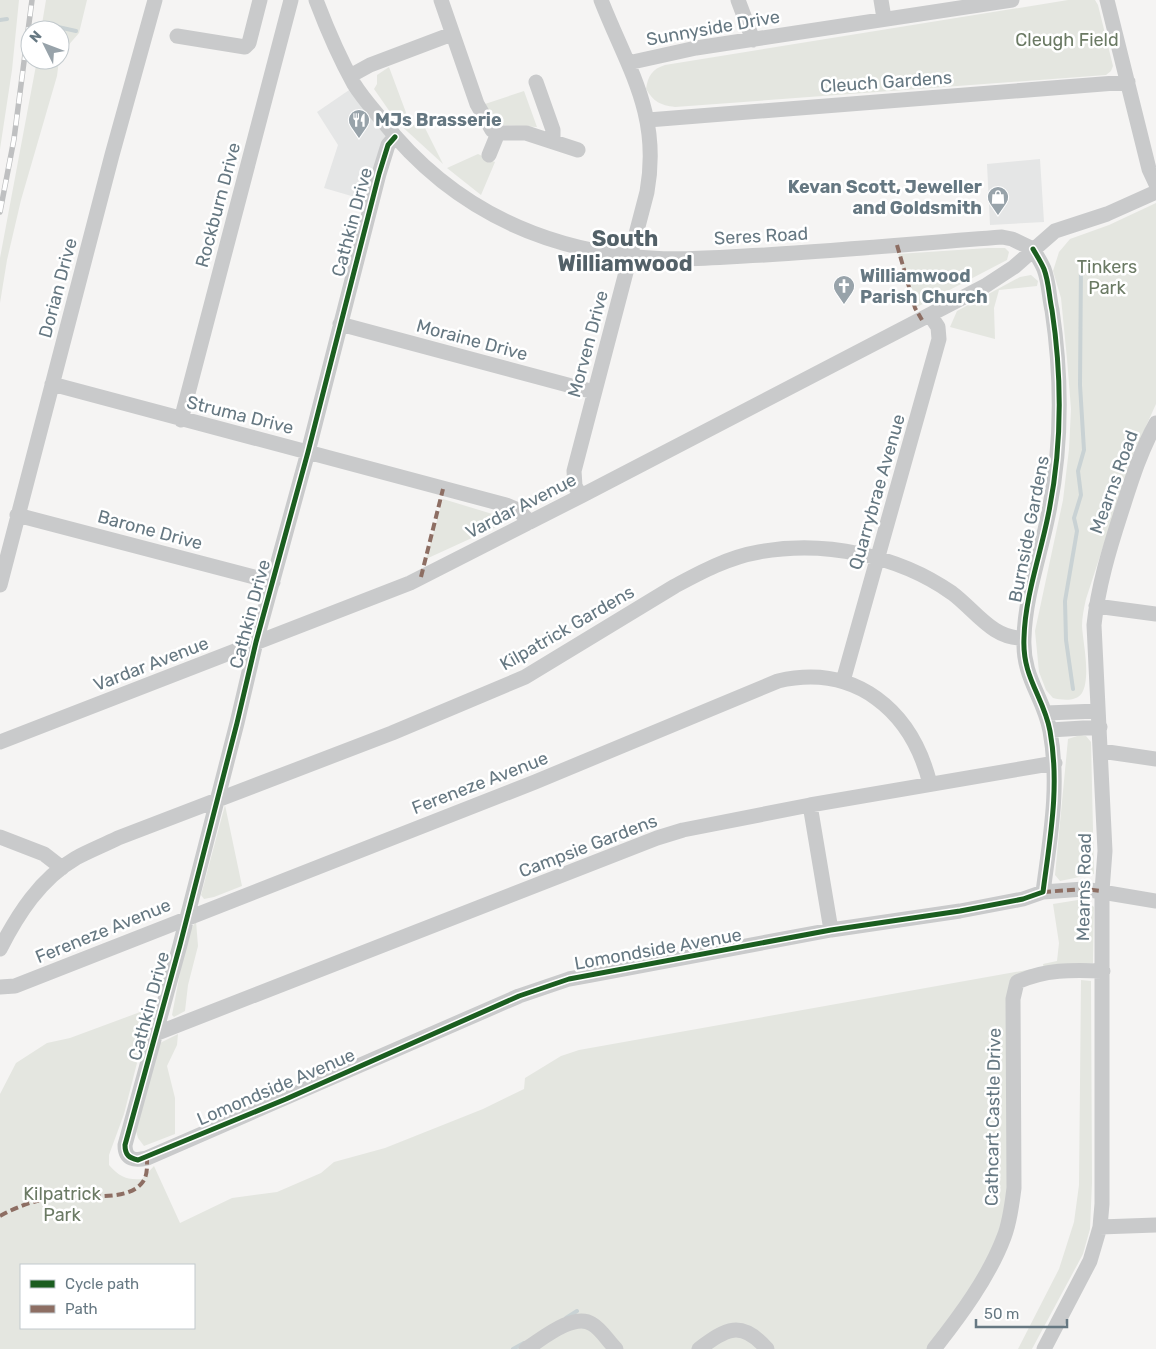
<svg xmlns="http://www.w3.org/2000/svg" width="1156" height="1349" font-family="Rubik,sans-serif">
<style>
.built{fill:#e5e6e6}
.green{fill:#e4e6e0;fill-rule:evenodd}
.lines{fill:none;stroke-linecap:round;stroke-linejoin:round}
.stream{stroke:#c9d2d4;stroke-width:4}
.minor{stroke:#c9cacb;stroke-width:15}
.rail-casing{stroke:#bfc0c1;stroke-width:5.5}
.rail{stroke:#fff;stroke-width:4;stroke-dasharray:11;stroke-linecap:butt}
.quiet{stroke:#8d6e63;stroke-width:4;stroke-dasharray:8 4;stroke-linecap:butt}
.cycleway-casing{stroke:#fff;stroke-width:8}
.cycleway{stroke:#1b5e20;stroke-width:5}
.labels{text-anchor:middle;stroke-width:5;stroke-linejoin:round;paint-order:stroke}
.street-label{font-size:18px;fill:#667882;stroke:#fff}
.park-label{font-size:18px;fill:#6b7a64;stroke:#fff}
.poi-label{font-size:18px;font-weight:bold;fill:#667882;stroke:#fff;text-anchor:start}
.district-label{font-size:22px;font-weight:bold;fill:#536168;stroke:#fff}
</style>
<rect width="100%" height="100%" fill="#f5f4f3"/>
<path class="built" d="M355,86l40,51 -23,65 -48,-14 14,-43 -21,-33z
M1040,159l4,63 -54,3 -3,-61z"/>
<path class="green" d="M0,0h19l-7,70 -12,79z
M46,0h41l-8,33 -19,22v-25h-19z
M1068,0h27l3,5 15,61 -2,5 -5,4 -431,32c-15,-2 -21,-5 -29,-18 2,-13 6,-20 19,-24z
M37,60h22l-2,16 -36,124 -14,60 -7,43v-45z
M389,67l22,59 11,-4 21,42 -46,-42 -23,-33 3,-5v-9z
M524,91l13,36 -42,-2 -10,-21z
M478,154l17,8 -14,33 -34,-27z
M1156,203v201l-23,51 -47,144c-2,9 -4,18 -4,27 1,17 9,51 0,67 -6,9 -20,7 -29,5l-7,-8 -7,-18 -4,-41 28,-131 6,-51 2,-40 -4,-50 -6,-61 -8,-27 6,-19 11,-13 39,-14z
M988,248h17l4,4 -2,8 -92,48 -17,-54z
M1031,275l7,6 -1,5 -38,4 -5,18 1,31 -45,-12 7,-16 63,-34z
M443,499l56,17 -1,10 -72,33z
M1080,735l6,1 5,6 3,132 -34,7 -5,-6 13,-136z
M225,805l17,81 -28,11 -10,2 -3,-4z
M1084,899l10,8 -1,56 -49,7 -1,-6 14,-3 2,-18 -6,-39z
M196,921l2,25 -10,39 -3,26 -11,6 -2,-2 15,-79z
M1038,968l-23,16 -1,95 -10,158 -70,112h-934v-255l16,-31 31,-20 23,-5 81,-30 -27,106 -15,41v10c11,12 17,15 33,14l12,-13 26,57 52,-25 45,-6 44,-19 13,-11 51,-14 98,-39 41,-20 1,-11 36,-22 18,-6zM21,1265h173v63h-173z
M1081,980l10,1 1,202 -2,46 -7,25 -51,95h-14l41,-80 15,-47 5,-37z
M178,1034l-1,11 -10,21 8,32v36l-31,12 -6,-8 -2,-7 24,-88z"/>
<g class="lines">
<path class="stream" d="M0,20l7,-1
M58,27l18,4
M1073,689l-7,-49 -1,-39 12,-70 -3,-13 7,-23 -3,-24 6,-21 -4,-65 1,-121
M566,1318l11,-7
M513,1349l11,-6"/>
<path class="minor" d="M316,0c11,29 23,57 38,84 8,13 18,24 27,35 63,81 147,125 247,137 45,6 92,1 137,-1 79,-5 158,-12 237,-18l10,2 21,10
M441,0l36,104 15,26 6,3h28l52,17
M738,0l15,40
M881,0l3,18
M1107,0l42,169 7,15
M177,36l68,11 4,-4 11,-43
M628,63l68,-15 316,-48
M350,76l20,-11 82,-31
M536,82l17,48v10
M648,120l480,-38
M395,137l-7,8 -9,29 -71,278 -52,190 -19,81 -57,222 -55,200c0,15 10,16 22,13l372,-162 50,-17 22,-4 240,-45 129,-19 63,-12 20,-7 41,-3 72,12
M489,155l9,-22
M1033,249c4,7 8,13 11,20 5,13 5,28 8,41 10,67 10,139 -4,206 -8,40 -23,81 -24,122 -2,40 20,59 26,93 10,55 0,107 -7,161
M340,324l254,68
M52,384l454,121 12,5 12,12
M181,420l110,-420
M581,496l-6,-10 -1,-15 73,-279c14,-78 -19,-123 -46,-192
M17,515l256,67
M0,585l112,-430 43,-155
M1096,606l60,8
M843,681l96,-342 -1,-12 -8,-12
M1046,713l52,-2
M1050,730l50,-3
M0,742l410,-159 171,-87 404,-210 29,-19 41,-36 52,-17 49,-22
M1101,751l55,8
M810,805l21,125
M0,837l44,17 18,14
M0,949c18,-35 40,-70 76,-91 13,-7 28,-13 42,-20l274,-105 133,-56 150,-91c26,-14 54,-29 84,-34 65,-12 139,3 193,41 23,17 41,47 72,45
M0,987l15,-1 520,-204 243,-101c78,-18 134,30 152,103
M155,1034l502,-196 26,-8 127,-25 245,-42
M1100,1227l56,-2
M526,1349c16,-10 48,-37 66,-25 9,5 16,17 24,25
M699,1349c27,-20 42,-30 68,0
M934,1349c26,-33 55,-72 70,-112 6,-15 8,-33 10,-49l-1,-189 4,-17c29,-13 55,-12 86,-11
M1044,1349l46,-88 10,-34 2,-23v-313l3,-40 -11,-226c4,-38 15,-75 27,-112 10,-31 19,-61 35,-90"/>
<g class="rail-casing">
<path id="rail" d="M0,212l14,-73 18,-139"/>
</g>
<use href="#rail" class="rail"/>
<path class="quiet" d="M897,245l18,63 7,12
M421,577l22,-88
M1043,892l41,-3 18,2
M0,1216c18,-10 38,-17 59,-19 22,-3 67,5 82,-13 7,-7 6,-18 6,-26"/>
<g class="cycleway-casing">
<path id="cycleway" d="M395,137l-7,8 -9,29 -71,278 -52,190 -19,81 -57,222 -55,200c0,10 4,13 13,15l148,-61 233,-103 50,-17 262,-49 129,-19 63,-12 20,-7c7,-54 17,-106 7,-161 -6,-34 -28,-53 -26,-93 1,-41 16,-82 24,-122 14,-67 14,-139 4,-206 -3,-13 -3,-28 -8,-41 -3,-7 -7,-13 -11,-20"/>
</g>
<use href="#cycleway" class="cycleway"/>
</g>
<defs>
<g id="restaurant-pin" transform="scale(1.125)"><path d="M0 17L-7.5 6A9.5 9.5 0 1 1 7.5 6Z" fill="#98a3aa" stroke="#fff"/><path d="M-5-6h1v4h1v-4h1v4h1v-4h1v5L-1.5 .5V6h-2V.5L-5-1ZM5-6V6H3V1.5H1.5Q1.5-4 5-6Z" fill="#fff"/></g>
<g id="shop-pin" transform="scale(1.125)"><path d="M0 17L-7.5 6A9.5 9.5 0 1 1 7.5 6Z" fill="#98a3aa" stroke="#fff"/><path d="M-5-2.5h2.3a2.7 3.5 0 0 1 5.4 0H5L5.5 6h-11ZM-1.5-2.5h3a1.5 2.3 0 0 0-3 0Z" fill="#fff"/></g>
<g id="church-pin" transform="scale(1.125)"><path d="M0 17L-7.5 6A9.5 9.5 0 1 1 7.5 6Z" fill="#98a3aa" stroke="#fff"/><path d="M-1.2-6h2.4v3.5h3.3v2.4h-3.3V6h-2.4V-.1h-3.3v-2.4h3.3Z" fill="#fff"/></g>
</defs>
<g fill-rule="evenodd">
<use href="#restaurant-pin" x="359" y="120"/>
<use href="#shop-pin" x="998" y="197"/>
<use href="#church-pin" x="844" y="286"/>
</g>
<g class="labels">
<g class="street-label">
<text transform="translate(713 28) rotate(-10)" y="6">Sunnyside Drive</text>
<text transform="translate(886 82) rotate(-4)" y="6">Cleuch Gardens</text>
<text transform="translate(218 205) rotate(-75)" y="6">Rockburn Drive</text>
<text transform="translate(352 222) rotate(-75)" y="6">Cathkin Drive</text>
<text transform="translate(761 236) rotate(-3)" y="6">Seres Road</text>
<text transform="translate(58 288) rotate(-75)" y="6">Dorian Drive</text>
<text transform="translate(472 340) rotate(15)" y="6">Moraine Drive</text>
<text transform="translate(588 344) rotate(-75)" y="6">Morven Drive</text>
<text transform="translate(240 415) rotate(14)" y="6">Struma Drive</text>
<text transform="translate(1114 482) rotate(-70)" y="6">Mearns Road</text>
<text transform="translate(877 492) rotate(-74)" y="6">Quarrybrae Avenue</text>
<text transform="translate(521 506) rotate(-27)" y="6">Vardar Avenue</text>
<text transform="translate(1029 529) rotate(-79)" y="6">Burnside Gardens</text>
<text transform="translate(150 530) rotate(15)" y="6">Barone Drive</text>
<text transform="translate(250 614) rotate(-75)" y="6">Cathkin Drive</text>
<text transform="translate(567 628) rotate(-30)" y="6">Kilpatrick Gardens</text>
<text transform="translate(151 664) rotate(-21)" y="6">Vardar Avenue</text>
<text transform="translate(480 783) rotate(-21)" y="6">Fereneze Avenue</text>
<text transform="translate(588 846) rotate(-21)" y="6">Campsie Gardens</text>
<text transform="translate(1084 887) rotate(-89)" y="6">Mearns Road</text>
<text transform="translate(103 931) rotate(-22)" y="6">Fereneze Avenue</text>
<text transform="translate(658 949) rotate(-10)" y="6">Lomondside Avenue</text>
<text transform="translate(149 1006) rotate(-75)" y="6">Cathkin Drive</text>
<text transform="translate(276 1087) rotate(-23)" y="6">Lomondside Avenue</text>
<text transform="translate(993 1117) rotate(-89)" y="6">Cathcart Castle Drive</text>
</g>
<g class="park-label">
<text x="1067" y="46">Cleugh Field</text>
<text x="1107" y="273">Tinkers<tspan x="1107" dy="21">Park</tspan></text>
<text x="62" y="1200">Kilpatrick<tspan x="62" dy="21">Park</tspan></text>
</g>
<g class="poi-label">
<text x="375" y="126">MJs Brasserie</text>
<text x="982" y="193" text-anchor="end">Kevan Scott, Jeweller<tspan x="982" dy="21">and Goldsmith</tspan></text>
<text x="860" y="282">Williamwood<tspan x="860" dy="21">Parish Church</tspan></text>
</g>
<g class="district-label">
<text x="625" y="246">South<tspan x="625" dy="25">Williamwood</tspan></text>
</g>
</g>
<rect x="20" y="1264" width="175" height="65" fill="#ffffff" stroke="#c2c9cd"/>
<rect x="30" y="1280" width="25" height="8" fill="#1b5e20" stroke="#c2c9cd"/>
<text x="65" y="1289" font-size="15" fill="#667882">Cycle path</text>
<rect x="30" y="1305" width="25" height="8" fill="#8d6e63" stroke="#c2c9cd"/>
<text x="65" y="1314" font-size="15" fill="#667882">Path</text>
<g transform="translate(45 45) rotate(312)"><circle r="24" fill="#ffffff" stroke="#c2c9cd"/>
<path d="M0-4L9 19L0 12L-9 19Z" fill="#98a3aa"/>
<text y="-8" font-size="14" font-weight="bold" text-anchor="middle" fill="#667882">N</text>
</g>
<path d="M976 1319v8h91v-8" fill="none" stroke="#667882" stroke-width="2.5"/>
<text x="984" y="1319" font-size="15" fill="#667882" stroke="#ffffff" stroke-width="4" paint-order="stroke">50 m</text>
</svg>
